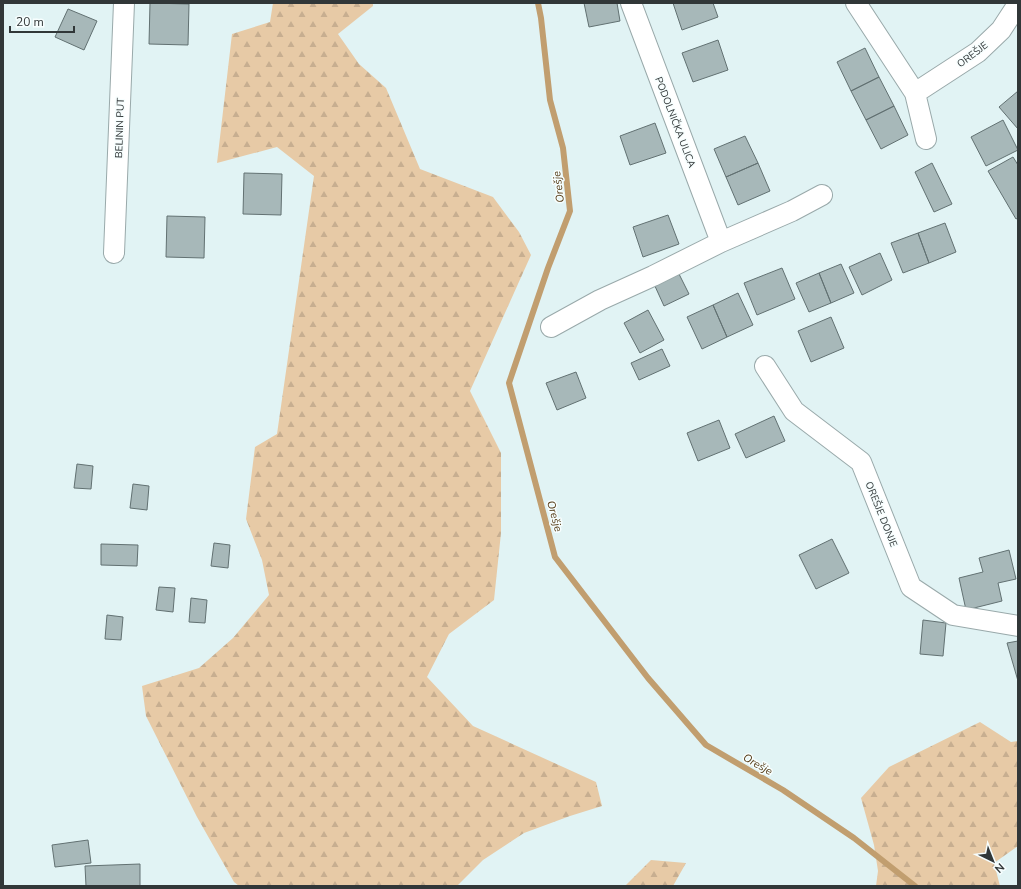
<svg xmlns="http://www.w3.org/2000/svg" width="1021" height="889" font-family="'Nunito Sans',sans-serif">
<style>
.forest{fill:url(#forest-firs)}
.lines{fill:none;stroke-linecap:round;stroke-linejoin:round}
.stream{stroke:#c19e6f;stroke-width:6}
.building{fill:#a7b8b9;stroke:#627172}
.street-casing{stroke:#99a9aa;stroke-width:22}
.street{stroke:#fff;stroke-width:20}
.labels{text-anchor:middle;stroke-width:3;stroke-linejoin:round;paint-order:stroke}
.street-label{font-size:10px;fill:#313738;stroke:#f7fefe}
.water-label{font-size:11px;font-style:italic;fill:#543b16;stroke:#f7fefe}
</style>
<defs>
<pattern id="forest-firs" width="22" height="20" patternUnits="userSpaceOnUse"><rect width="22" height="20" fill="#e7caa6"/><path d="M5 1l3.5 6h-7zM16 11l3.5 6h-7z" fill="#c7ae90"/></pattern>
</defs>
<rect width="100%" height="100%" fill="#e1f3f4"/>
<path class="forest" d="M273,3h100v3l-35,28 21,30 27,24 34,81 73,28 26,35 12,23 -61,136 31,62v80l-7,67 -45,34 -22,43 46,49 123,56 6,24 -32,10 -46,17 -41,27 -26,26h-218l-5,-4 -37,-65 -51,-101 -4,-30 57,-18 34,-30 36,-43 -7,-35 -16,-41 9,-72 22,-13 37,-258 -37,-29 -60,16 15,-129 38,-12z
M980,722l31,20 7,-1v105l-24,17 6,23h-124l2,-15 -4,-26 -13,-47 28,-31z
M651,860l35,3 -13,23h-48z"/>
<g class="lines">
<path class="stream" d="M538,3l3,15 9,82 13,48 7,63 -22,57 -39,115 46,174 93,121 58,67 77,45 71,48 61,48"/>
</g>
<path class="building" d="M150,3l39,1 -1,41 -39,-1z
M584,3h33l3,18 -31,6z
M673,3h40l5,14 -36,13z
M68,9l29,12 -13,29 -29,-13z
M718,40l10,30 -35,12 -11,-29z
M865,48l14,29 -28,14 -14,-29z
M879,77l15,29 -28,14 -15,-29z
M1018,91v38l-19,-22z
M894,106l14,29 -27,14 -15,-29z
M1003,120l15,30 -32,16 -15,-29z
M655,123l11,30 -36,12 -10,-29z
M745,136l13,27 -32,14 -12,-28z
M1013,157l5,8v53l-2,1 -28,-48z
M758,163l12,28 -32,14 -12,-28z
M932,163l20,41 -18,8 -19,-40z
M244,173l38,1 -1,41 -38,-1z
M668,215l11,29 -36,13 -10,-30z
M167,216l38,1 -1,41 -38,-1z
M945,223l11,29 -27,11 -11,-30z
M918,233l11,30 -26,10 -12,-30z
M880,253l12,27 -30,15 -13,-28z
M841,264l13,29 -23,10 -12,-30z
M782,268l13,31 -38,16 -13,-32z
M678,272l11,22 -25,12 -10,-22z
M819,273l12,30 -22,9 -13,-29z
M738,293l15,32 -26,12 -14,-32z
M713,305l14,32 -25,12 -15,-32z
M648,310l16,30 -24,13 -16,-30z
M831,317l13,31 -33,14 -13,-31z
M662,349l8,17 -31,14 -8,-17z
M576,372l10,26 -29,12 -11,-27z
M774,416l11,25 -39,17 -11,-24z
M719,420l11,28 -32,13 -11,-28z
M77,464l16,2 -2,23 -17,-1z
M133,484l16,2 -2,24 -17,-2z
M832,539l17,34 -33,16 -17,-34z
M214,543l16,2 -2,23 -17,-2z
M101,544l37,1 -1,21 -36,-1z
M1009,550l7,29 -18,4 4,18 -36,9 -7,-32 24,-6 -4,-14z
M159,587l16,1 -2,24 -17,-2z
M191,598l16,2 -2,23 -16,-1z
M107,615l16,2 -2,23 -16,-1z
M923,620l23,3 -3,33 -23,-2z
M1018,641v40l-11,-38z
M88,840l3,23 -36,4 -3,-22z
M140,864v22h-54l-1,-20z"/>
<g class="lines">
<g class="street-casing">
<path id="street" d="M631,3l90,239
M856,3l59,90 11,46
M915,93l63,-41 23,-22 17,-26
M114,253l10,-250
M551,327l49,-27 53,-24 68,-34 71,-31 30,-16
M765,366l29,45 67,51 50,125 42,28 65,11"/>
</g>
<use href="#street" class="street"/>
</g>
<g class="labels">
<g class="street-label">
<text transform="translate(972 54) rotate(-37)" y="4">OREŠJE</text>
<text transform="translate(676 122) rotate(69)" y="4">PODOLNIČKA ULICA</text>
<text transform="translate(119 128) rotate(-88)" y="4">BELININ PUT</text>
<text transform="translate(882 514) rotate(68)" y="4">OREŠJE DONJE</text>
</g>
<g class="water-label">
<text transform="translate(558 187) rotate(-97)" y="4">Orešje</text>
<text transform="translate(555 516) rotate(75)" y="4">Orešje</text>
<text transform="translate(758 764) rotate(30)" y="4">Orešje</text>
</g>
</g>
<rect width="1021" height="889" fill="none" stroke="#313738" stroke-width="8"/>
<g transform="translate(993 861) rotate(137)" stroke="#f7fefe" stroke-width="3" paint-order="stroke">
<path d="M0-3L7 15L0 10L-7 15Z" fill="#313738"/>
<text y="-6" font-size="11" font-weight="bold" text-anchor="middle" fill="#313738">N</text>
</g>
<path d="M10 26v6h64v-6" fill="none" stroke="#313738" stroke-width="2"/>
<text x="16" y="26" font-size="12" fill="#313738" stroke="#f7fefe" stroke-width="3" paint-order="stroke">20 m</text>
</svg>
